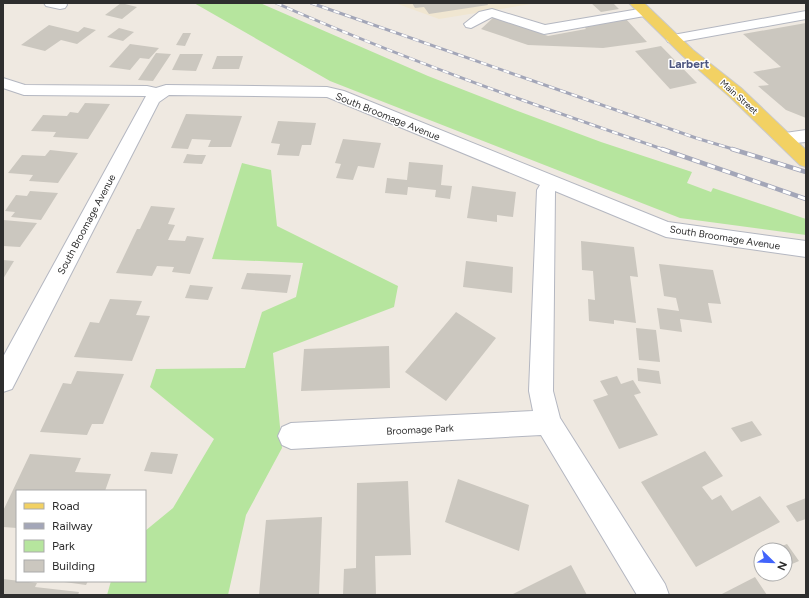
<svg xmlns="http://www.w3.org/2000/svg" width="809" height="598" font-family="Figtree,sans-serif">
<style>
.education{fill:#f0e6d1}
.green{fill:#b6e59e}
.building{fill:#cbc7bf}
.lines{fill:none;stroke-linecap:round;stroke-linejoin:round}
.minor-casing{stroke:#b4b7c1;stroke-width:2}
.major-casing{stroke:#c9c9c9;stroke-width:2}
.minor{fill:#fff;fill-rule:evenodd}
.major{fill:#f2d163;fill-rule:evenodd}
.rail-far1-casing{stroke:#a3a6b8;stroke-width:3}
.rail-casing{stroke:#a3a6b8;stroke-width:4.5}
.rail-far1{stroke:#fff;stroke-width:2;stroke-dasharray:6;stroke-linecap:butt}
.rail{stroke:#fff;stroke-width:3;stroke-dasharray:8;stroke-linecap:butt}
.labels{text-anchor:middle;stroke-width:3;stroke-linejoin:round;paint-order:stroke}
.far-street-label{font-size:9px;fill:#2e2e2e;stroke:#fff}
.street-label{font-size:10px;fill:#2e2e2e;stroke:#fff}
.far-district-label{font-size:12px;font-weight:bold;fill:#4d5680;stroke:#fff}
</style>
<rect width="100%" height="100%" fill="#efe9e1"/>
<path class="education" d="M395,3h142l-98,16z"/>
<path class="green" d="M194,3h66l168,73 87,34 86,32 91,30 -5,11 24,9 2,-4 93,31v16l-126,-17 -350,-137z
M242,163l29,7 6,56 121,60 -4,21 -121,46 9,95 -36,67 -18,80h-121l4,-14h34v-50l28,-23 41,-69 -64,-52 6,-18 89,-1 17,-56 34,-15 7,-34 -91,-4z"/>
<path class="building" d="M121,3l16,4 -15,12 -17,-4z
M412,3h75l1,2 -59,9 -5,-7 -9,1z
M591,3h22l6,6 -18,3z
M494,17l54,19 38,-7 -3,-4 42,-7 22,24 -44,6 -75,-3 -47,-16z
M806,23v59l-15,1 15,-1v36l-20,-8 -28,-24 11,-1 -16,-13 28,-5 -38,-33z
M49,25l29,7 6,-5 12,3 -19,14 -16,-4 -16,11 -24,-6z
M119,28l15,4 -11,9 -16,-4z
M183,33h8l-6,13 -9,-1z
M130,44l29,4 -10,11 -9,-1 -10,12 -21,-3z
M661,46l36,37 -27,6 -35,-38z
M156,53l15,1 -18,27 -15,-1z
M180,54h23l-7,17 -24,-1z
M217,56h26l-4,13h-27z
M85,103l25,1 -22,35 -35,-2 3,-5 -25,-1 12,-16 24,1 3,-4 8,1z
M186,114l27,1 29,1 -11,31h-23l3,-7 -19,-1 -4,10 -17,-1z
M278,121l38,2 -5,22h-9l-3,11 -22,-1 3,-11 -9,-1z
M343,139l38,4 -7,25 -16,-2 -5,14 -17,-2 5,-14 -6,-1z
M50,150l28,3 -20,30 -29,-2 4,-6 -25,-2 14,-18 23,1z
M187,154l9,1h10l-4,9 -19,-1z
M409,162l34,3 -2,20 11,1 -2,13 -15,-2 1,-7 -28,-3 -1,8 -22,-2 2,-15 20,2z
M472,186l44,6 -3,25 -16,-2v7l-30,-4z
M30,191l28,2 -17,27 -30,-3 4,-5 -10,-1 11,-16 11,1z
M151,206l24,2 -7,16 7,1 -7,15 17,1 2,-5 17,2 -14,36 -18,-2 2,-5 -17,-1 -5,10 -36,-3 21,-44h3z
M3,220l34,3 -17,24 -17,-1z
M581,241l53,6 4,30 -8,-1 6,47 -22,-3v4l-25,-3 -1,-22 7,1 -2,-29 -11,-1z
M3,260l11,1 -11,18z
M466,261l47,6 -1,26 -49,-6z
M659,264l54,6 8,34 -13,-1 4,20 -32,-4 2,13 -22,-3 -3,-21 22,3 -3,-13 -12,-2z
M247,273l44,2 -4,18 -46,-4z
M190,285l23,2 -5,13 -23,-2z
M110,299l32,2 -6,14 14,1 -18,45 -58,-4 16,-35 9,1z
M456,312l40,26 -50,63 -41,-29z
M636,328l20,2 4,32 -21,-2z
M389,346l1,42 -89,3 3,-42z
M637,368l22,3 2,13 -23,-3z
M77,371l47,3 -21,50h-11l-5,11 -47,-3 23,-49 8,1z
M617,376l4,8 12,-4 8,13 -7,2 24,40 -39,14 -26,-49 15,-5 -8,-14z
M752,421l10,14 -21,7 -10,-14z
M705,451l18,25 -21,11 10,13 9,-5 11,16 28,-15 20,26 -84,45 -55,-85z
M151,452l27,2 -6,20 -28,-3z
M30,454l51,4 -6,14 36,2 -6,17h-88v37l-14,-1v-16z
M458,479l71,26 -10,46 -74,-29z
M408,481l3,74 -36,1 1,39h-33l1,-26 12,-1 1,-85z
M806,498v21l-9,3 -11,-16z
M322,517l-3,78h-60l7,-75z
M787,544l12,17 -14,6v-17h-13z
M761,555v13l-7,-10z
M571,565l16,30h-76z
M755,577l12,18h-47z
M3,579l34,4 -2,4 44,5 -1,3h-75z
M57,581h31l-2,4z"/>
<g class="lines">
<g class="minor-casing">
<path id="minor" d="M44,3h22l1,2 -2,3 -5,1 -14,-3z
M645,8l5,1 2,3 -2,3 -106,19 -52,-17 -21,11 -5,-1 -2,-3 15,-12 13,-3 53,16z
M806,11v8l-133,24 -5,-1 -2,-3 2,-3 5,-1z
M3,78l22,7 122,1 9,2 10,-3 161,2 17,4 324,131 138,19v16l-140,-20 -111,-46 -2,200 7,27 105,166 4,11h-32l-96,-160 -250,14 -9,-4 -4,-9 4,-9 9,-4 242,-12 -4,-20 8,-201 3,-5 -208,-86 -5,-2 -158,-2 -10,7 -147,287 -9,3v-35l143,-261 -122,-1 -21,-7z
M806,130v12l-22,2 -6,-2 -3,-4 3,-4z"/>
</g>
<g class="major-casing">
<path id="major" d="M629,3h15l49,47 48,38 65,62v17l-6,-2 -71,-69 -46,-40z"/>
</g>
<use href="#minor" class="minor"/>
<use href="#major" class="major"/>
<g class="rail-far1-casing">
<path id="rail-far1" d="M276,3c127,56 258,102 389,147
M311,3l385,135 40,12"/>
</g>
<g class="rail-casing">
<path id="rail" d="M662,149l144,50
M732,149l74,23"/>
</g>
<use href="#rail-far1" class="rail-far1"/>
<use href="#rail" class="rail"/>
</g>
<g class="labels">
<g class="far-street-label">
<text transform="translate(739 97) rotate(42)" y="3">Main Street</text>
</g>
<g class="street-label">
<text transform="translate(388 116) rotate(22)" y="4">South Broomage Avenue</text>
<text transform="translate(86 224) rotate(-62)" y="4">South Broomage Avenue</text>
<text transform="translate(725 237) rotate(9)" y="4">South Broomage Avenue</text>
<text transform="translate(420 429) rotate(-3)" y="4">Broomage Park</text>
</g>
<g class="far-district-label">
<text x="689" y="68">Larbert</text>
</g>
</g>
<rect width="809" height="598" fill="none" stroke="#2e2e2e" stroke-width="8"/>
<rect x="16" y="490" width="130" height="92" fill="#ffffff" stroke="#ababab"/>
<rect x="24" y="503" width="20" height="6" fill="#f2d163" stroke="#ababab"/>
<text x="52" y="510" font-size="12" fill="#2e2e2e">Road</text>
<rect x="24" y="523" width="20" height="6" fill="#a3a6b8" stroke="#ababab"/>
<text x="52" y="530" font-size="12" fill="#2e2e2e">Railway</text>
<rect x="24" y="540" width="20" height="12" fill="#b6e59e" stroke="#ababab"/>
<text x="52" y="550" font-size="12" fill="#2e2e2e">Park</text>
<rect x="24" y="560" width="20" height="12" fill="#cbc7bf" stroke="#ababab"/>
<text x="52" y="570" font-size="12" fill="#2e2e2e">Building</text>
<g transform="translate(773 562) rotate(113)"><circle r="19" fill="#ffffff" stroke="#ababab"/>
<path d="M0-3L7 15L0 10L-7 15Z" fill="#4264fb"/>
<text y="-6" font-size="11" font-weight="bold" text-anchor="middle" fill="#2e2e2e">N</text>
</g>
</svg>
